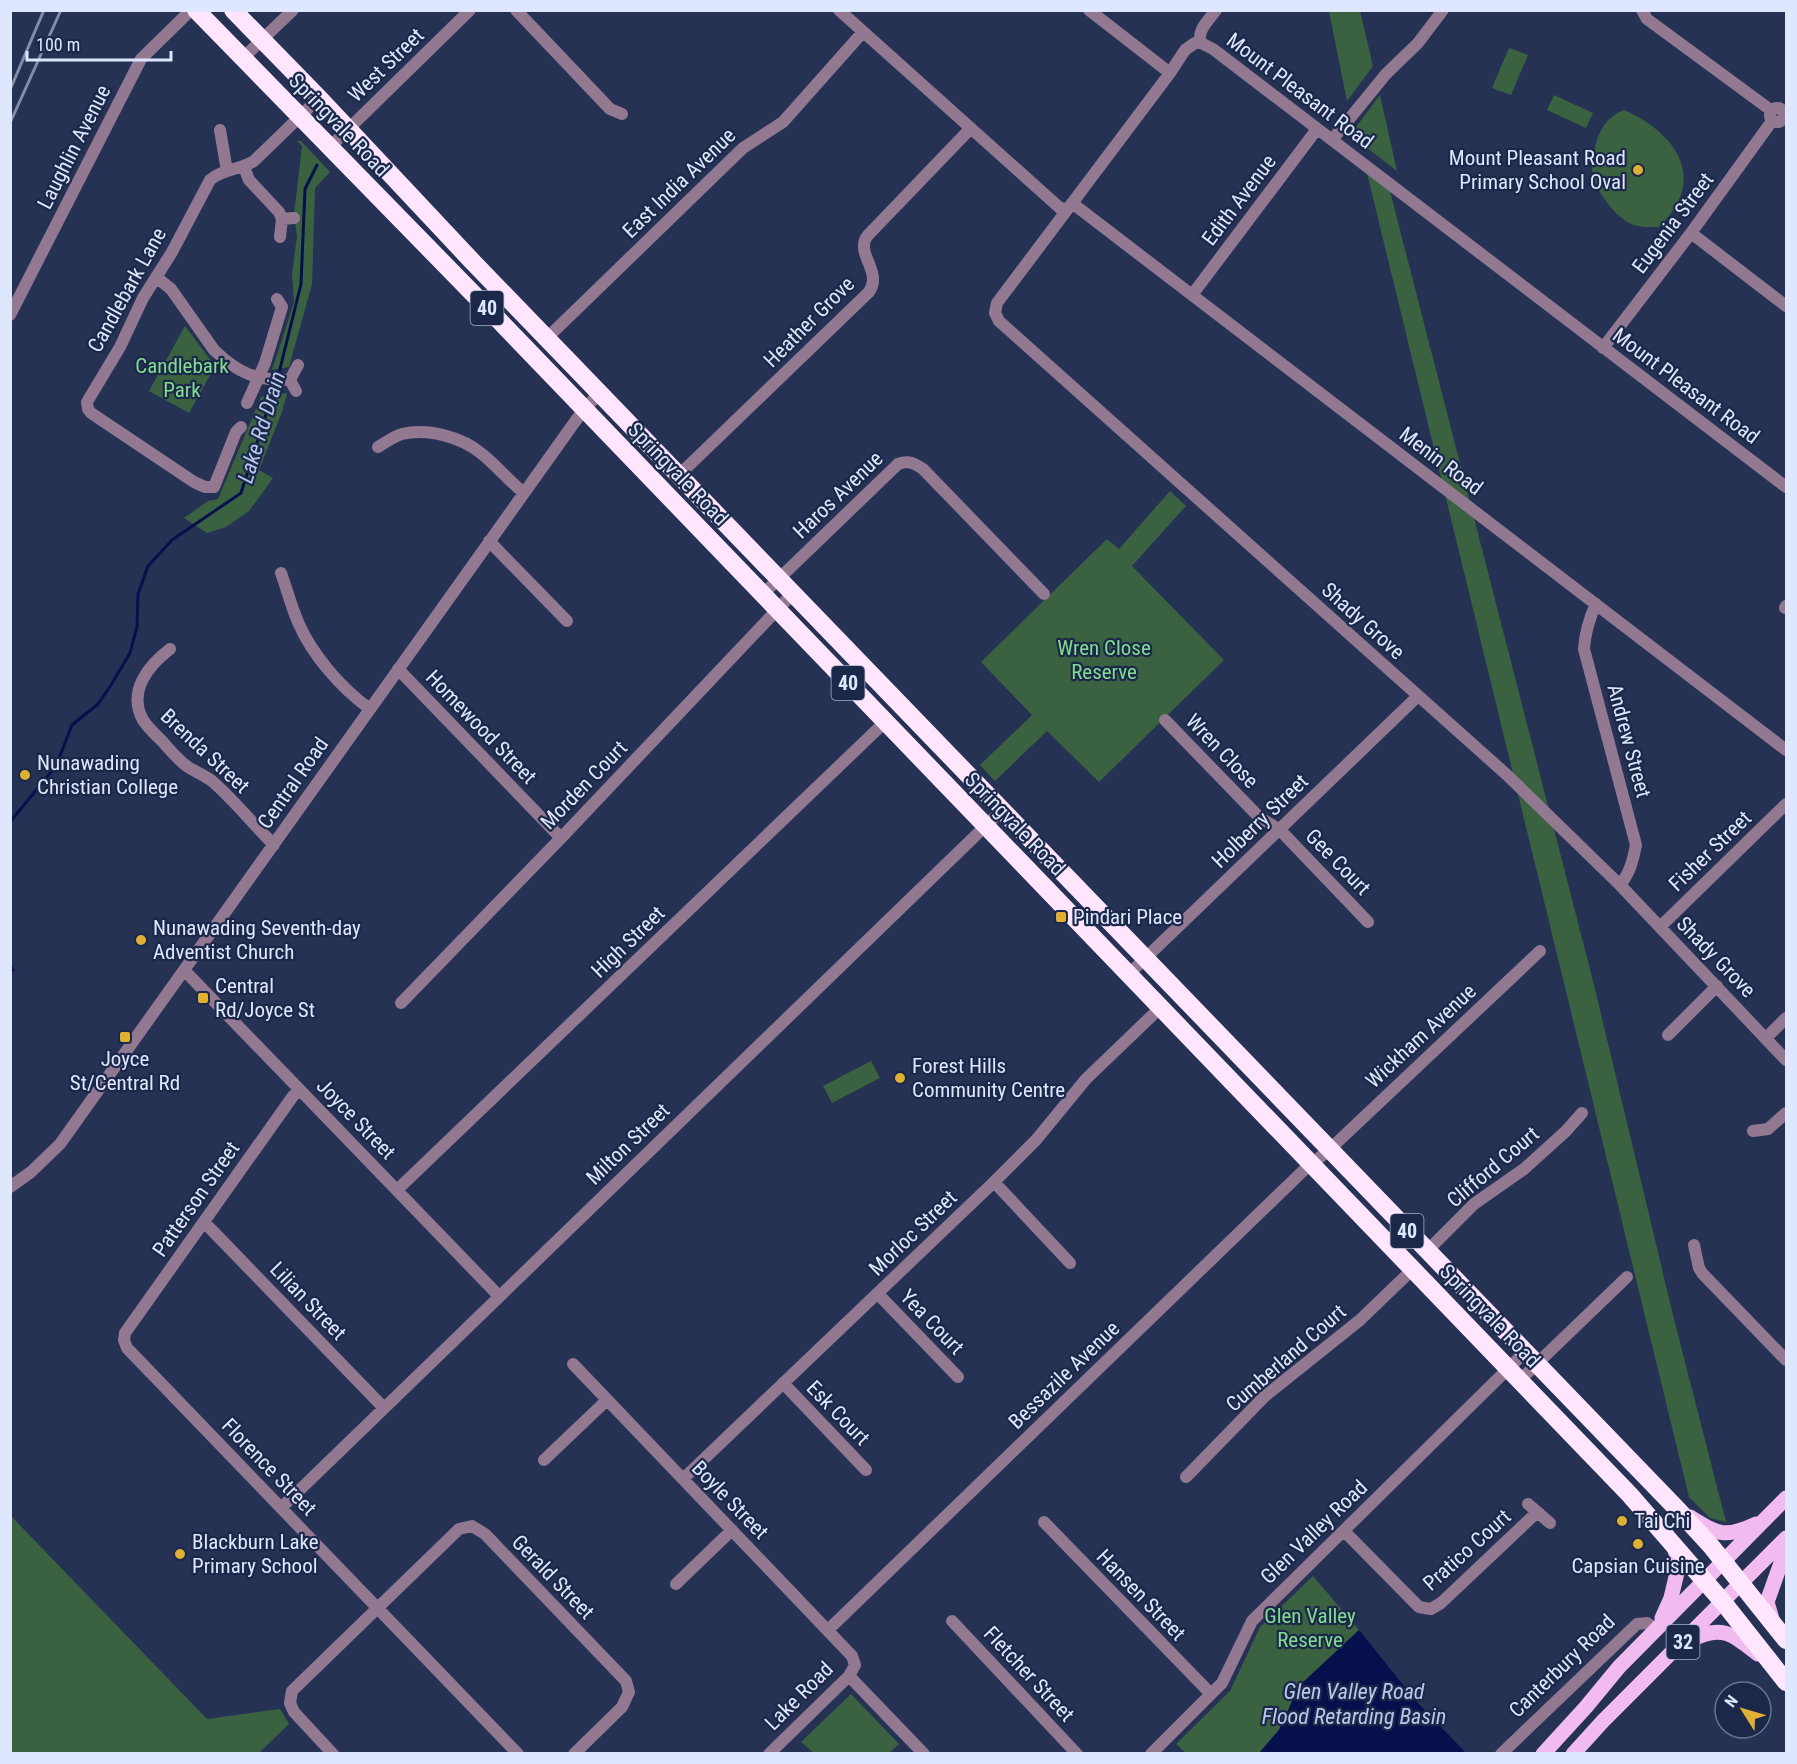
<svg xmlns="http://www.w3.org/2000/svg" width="1797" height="1764" font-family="'Roboto Condensed',sans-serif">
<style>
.green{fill:#3b6240}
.water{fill:#06104c}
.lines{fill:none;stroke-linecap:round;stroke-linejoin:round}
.stream{stroke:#06104c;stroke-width:3}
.minor{stroke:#927891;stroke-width:12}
.major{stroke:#f1bbf0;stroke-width:15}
.highway{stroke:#ffe5fe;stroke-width:18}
.rail{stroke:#828da9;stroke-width:3}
.poi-dot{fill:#dfb034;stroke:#1c2849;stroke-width:2}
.labels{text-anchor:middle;stroke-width:4.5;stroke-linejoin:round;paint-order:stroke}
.shield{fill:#1c2849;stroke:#a4aec7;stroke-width:1.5}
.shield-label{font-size:20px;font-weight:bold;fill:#dee7fd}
.street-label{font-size:21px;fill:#dee7fd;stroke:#1c2849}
.poi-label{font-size:21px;fill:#dee7fd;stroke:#1c2849;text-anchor:start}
.park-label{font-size:21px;fill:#83dd8e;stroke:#1c2849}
.water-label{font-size:22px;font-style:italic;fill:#b8c8ed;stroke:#1c2849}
</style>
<rect width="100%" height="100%" fill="#253254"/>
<path class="green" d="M1329,11h31l13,55 -26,35z
M1509,48l19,7 -17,40 -19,-7z
M1380,95l17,76 -47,-36z
M1554,95l39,18 -7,15 -39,-18z
M1624,110c31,13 68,43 58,81 -3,14 -13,25 -23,36 -9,0 -18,1 -28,-3 -17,-8 -38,-36 -39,-56 0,-4 1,-10 2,-14 3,-20 10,-36 30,-44z
M297,141h4l29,31 -15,16 -3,96 -23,83 -17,3 22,-68 -2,-27 5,-39 -3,-21 8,-69z
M1365,165l25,26 204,794 79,330 53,207 -16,-4 -21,-21z
M185,326l30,40 -26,47 -40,-22z
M287,393l-5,19 -23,58 14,8 -24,33 -23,16 -19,6 -23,-15 24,-17 10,-2 43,-102z
M1170,491l16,15 -54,60 92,94 -125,122 -52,-51 -52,50 -15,-16 52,-50 -51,-53 126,-123 12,10z
M871,1061l9,17 -48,25 -9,-17z
M10,1515l197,204 73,-10 9,15 -30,29h-248z
M1313,1576l46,54 -60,56 -20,44 -20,23h-73l-10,-9 54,-53 30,-64z
M851,1694l48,50 -10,9h-75l-13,-11z"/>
<path class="water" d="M1359,1630l58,72 49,51h-207l20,-23 20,-44z"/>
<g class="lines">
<path class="stream" d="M278,377l23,-93 4,-95 12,-24
M10,822l46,-56 16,-41 26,-21 13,-19 19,-32 7,-26 1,-33 10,-28 24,-26 69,-47 35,-110
M10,965l3,5"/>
<path class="minor" d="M516,10l94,99 12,5
M839,10l222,199 7,-1
M1089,10l81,63
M1642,10l5,9 125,92
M1201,43c-5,-12 8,-23 15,-33
M243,58l50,-48
M1770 115a7 7 0 1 1 14 0a7 7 0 1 1-14 0Z
M220,130l7,41
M1332,140l54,-66 32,-31 25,-33
M329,148l141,-138
M244,167l5,13 30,32 3,7 -2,18
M1072,203l714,547
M282,219l12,-1
M1691,233l95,73
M156,277l15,12 43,61c25,24 41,30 76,30
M1192,295l125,-166
M10,315l131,-256 50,-49
M547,338l196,-190 40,-26 80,-90
M1603,348l88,-115 81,-112
M296,391l-6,-11 8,-15
M247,403l18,-40 17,-56 -5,-8
M241,427l-5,5 -22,55h-9l-11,-5 -103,-69 -3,-4 -1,-7 33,-55 23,-49 29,-46 38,-72c12,-11 30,-10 44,-19l65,-63
M378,447c7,-4 16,-11 24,-13 26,-6 60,3 80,20 15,12 27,27 42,39
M679,475l190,-183c13,-19 -10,-35 -4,-52 1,-3 4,-6 6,-8l100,-104
M1786,487l-573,-438 -12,-6h-6l-10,7 -15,23 -173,230 -2,10 4,8 508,454 113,110 166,175
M489,541l78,80
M281,573c6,16 10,33 17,49 14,33 43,66 72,87
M763,594l135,-130c11,-4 16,-1 25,5l121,125
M1596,604c-7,15 -11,29 -12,45l52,196c-3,15 -6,28 -16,40
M1785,608l1,-2
M170,649c-21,16 -43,42 -27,71 5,8 12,14 19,21 8,9 16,19 26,26 8,5 16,8 24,14 22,19 41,43 62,64
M398,669l163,169
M1165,720l94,97 21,13 88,92
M1660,927l126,-123
M184,970l315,326
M1129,974l289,-278
M401,1003l160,-165 232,-245
M1668,1035l49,-49
M1766,1038l20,-20
M300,1090l-7,6 -168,237 -1,7 3,8 391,406
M1753,1131l15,-2 18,-16
M994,1182l76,81
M10,1187l21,-15 29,-28 524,-735 16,-16
M397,1190l489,-469
M204,1222l180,186
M1694,1245l5,23 3,5 84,87
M1427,1251l47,-47 50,-35 42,-38 16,-18
M878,1294l80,83
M573,1364l279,292 3,9 -6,11 -80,78
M1520,1380l107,-103
M783,1383l83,87
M544,1460l63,-60
M1186,1477l79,-81 95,-76 53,-51
M683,1479l311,-297 42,-42 50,-61 75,-72
M1528,1504l22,19
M281,1508l721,-698
M1044,1522l167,172
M1344,1531l75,76 12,2 10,-6 91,-86 7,-4
M676,1584l56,-54
M952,1621l125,133
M828,1630l476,-460 25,-20 211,-199
M849,1676l75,78
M333,1754l-39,-42 -4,-9 2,-12 167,-162 13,-3 13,8 141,147 3,11 -7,15 -48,47
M1151,1754l71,-71 30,-62 273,-269
M1501,1754l136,-130 10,-1 9,6"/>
<path class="major" d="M1690,1517c28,17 34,22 66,7
M1662,1618l9,-20 8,-34 -5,-17
M1772,1619l-5,-17 15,-42 4,-8
M1689,1641c32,-17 42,-8 69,13
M1543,1754l43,-47 33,-40 167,-169
M1573,1754l30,-33 183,-183"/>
<path class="highway" d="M196,10l295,302 1139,1183 93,107 63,80
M233,10l86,88 152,162 1208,1251 32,35 75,94"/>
<path class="rail" d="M10,90l34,-80
M10,123l51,-113"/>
</g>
<g class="poi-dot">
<circle cx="1638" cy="170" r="6"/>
<circle cx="25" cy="775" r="6"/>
<rect x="1055" y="911" width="12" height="12" rx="3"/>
<circle cx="141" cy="940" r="6"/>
<rect x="197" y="992" width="12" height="12" rx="3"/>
<rect x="119" y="1031" width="12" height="12" rx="3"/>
<circle cx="900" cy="1078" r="6"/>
<circle cx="1622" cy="1521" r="6"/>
<circle cx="1638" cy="1544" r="6"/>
<circle cx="180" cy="1554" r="6"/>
</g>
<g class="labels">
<g class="shield">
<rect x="470.5" y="291" width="33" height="34" rx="4.5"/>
<rect x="831.5" y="666" width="33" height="34" rx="4.5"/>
<rect x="1390.5" y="1214" width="33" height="34" rx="4.5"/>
<rect x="1666.5" y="1625" width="33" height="34" rx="4.5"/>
</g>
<g class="shield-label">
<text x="487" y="315">40</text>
<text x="848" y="690">40</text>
<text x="1407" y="1238">40</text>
<text x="1683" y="1649">32</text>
</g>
<g class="street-label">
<text transform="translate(386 65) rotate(-44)" y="7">West Street</text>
<text transform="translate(1300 91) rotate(37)" y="7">Mount Pleasant Road</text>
<text transform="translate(339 125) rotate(46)" y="7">Springvale Road</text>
<text transform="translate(74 147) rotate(-63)" y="7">Laughlin Avenue</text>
<text transform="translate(679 183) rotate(-44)" y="7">East India Avenue</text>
<text transform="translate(1239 200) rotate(-53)" y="7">Edith Avenue</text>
<text transform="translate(1673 223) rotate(-53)" y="7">Eugenia Street</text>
<text transform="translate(127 290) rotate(-61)" y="7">Candlebark Lane</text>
<text transform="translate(809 322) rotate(-45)" y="7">Heather Grove</text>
<text transform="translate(1686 386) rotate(37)" y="7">Mount Pleasant Road</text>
<text transform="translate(1441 461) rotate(37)" y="7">Menin Road</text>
<text transform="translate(678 474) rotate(46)" y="7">Springvale Road</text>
<text transform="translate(838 495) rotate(-44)" y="7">Haros Avenue</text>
<text transform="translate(1363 621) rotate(42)" y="7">Shady Grove</text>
<text transform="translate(481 727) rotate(46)" y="7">Homewood Street</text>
<text transform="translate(1629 741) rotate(75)" y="7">Andrew Street</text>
<text transform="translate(205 751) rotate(43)" y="7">Brenda Street</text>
<text transform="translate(1222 751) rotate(46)" y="7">Wren Close</text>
<text transform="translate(293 783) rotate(-55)" y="7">Central Road</text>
<text transform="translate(584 785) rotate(-46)" y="7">Morden Court</text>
<text transform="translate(1260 821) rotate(-44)" y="7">Holberry Street</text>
<text transform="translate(1015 824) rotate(46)" y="7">Springvale Road</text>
<text transform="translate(1710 851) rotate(-44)" y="7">Fisher Street</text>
<text transform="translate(1338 862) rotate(46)" y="7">Gee Court</text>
<text transform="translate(628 942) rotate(-44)" y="7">High Street</text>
<text transform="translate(1716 957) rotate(46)" y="7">Shady Grove</text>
<text transform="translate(1421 1036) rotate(-43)" y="7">Wickham Avenue</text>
<text transform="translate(356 1119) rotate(46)" y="7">Joyce Street</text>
<text transform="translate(628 1144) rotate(-44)" y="7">Milton Street</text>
<text transform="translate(1493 1167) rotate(-40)" y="7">Clifford Court</text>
<text transform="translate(196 1199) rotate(-55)" y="7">Patterson Street</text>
<text transform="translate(913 1233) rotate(-44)" y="7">Morloc Street</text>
<text transform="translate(308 1301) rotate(46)" y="7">Lilian Street</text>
<text transform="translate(1490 1316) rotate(46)" y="7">Springvale Road</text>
<text transform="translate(932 1322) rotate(46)" y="7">Yea Court</text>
<text transform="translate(1286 1358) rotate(-41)" y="7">Cumberland Court</text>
<text transform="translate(1064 1375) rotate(-44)" y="7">Bessazile Avenue</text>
<text transform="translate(838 1413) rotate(46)" y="7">Esk Court</text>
<text transform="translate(269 1467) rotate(46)" y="7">Florence Street</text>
<text transform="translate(730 1500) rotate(46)" y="7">Boyle Street</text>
<text transform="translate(1314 1532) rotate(-44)" y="7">Glen Valley Road</text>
<text transform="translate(1467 1550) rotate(-42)" y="7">Pratico Court</text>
<text transform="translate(553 1577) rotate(46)" y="7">Gerald Street</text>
<text transform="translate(1141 1595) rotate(46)" y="7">Hansen Street</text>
<text transform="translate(1562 1666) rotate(-44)" y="7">Canterbury Road</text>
<text transform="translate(1029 1674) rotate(47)" y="7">Fletcher Street</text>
<text transform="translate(799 1696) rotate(-45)" y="7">Lake Road</text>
</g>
<g class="poi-label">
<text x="1626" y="165" text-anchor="end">Mount Pleasant Road<tspan x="1626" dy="24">Primary School Oval</tspan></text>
<text x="37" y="770">Nunawading<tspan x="37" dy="24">Christian College</tspan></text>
<text x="1073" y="924">Pindari Place</text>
<text x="153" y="935">Nunawading Seventh-day<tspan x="153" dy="24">Adventist Church</tspan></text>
<text x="215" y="993">Central<tspan x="215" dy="24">Rd/Joyce St</tspan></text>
<text x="125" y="1066" text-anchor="middle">Joyce<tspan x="125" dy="24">St/Central Rd</tspan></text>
<text x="912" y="1073">Forest Hills<tspan x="912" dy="24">Community Centre</tspan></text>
<text x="1634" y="1528">Tai Chi</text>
<text x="192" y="1549">Blackburn Lake<tspan x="192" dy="24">Primary School</tspan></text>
<text x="1638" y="1573" text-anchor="middle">Capsian Cuisine</text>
</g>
<g class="park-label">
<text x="182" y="373">Candlebark<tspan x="182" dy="24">Park</tspan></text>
<text x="1104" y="655">Wren Close<tspan x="1104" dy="24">Reserve</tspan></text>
<text x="1310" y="1623">Glen Valley<tspan x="1310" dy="24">Reserve</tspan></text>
</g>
<g class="water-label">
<text transform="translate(261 427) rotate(-73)" y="8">Lake Rd Drain</text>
<text x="1354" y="1699">Glen Valley Road<tspan x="1354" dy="25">Flood Retarding Basin</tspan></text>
</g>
</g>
<rect width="1797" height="1764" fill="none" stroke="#dee7fd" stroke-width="24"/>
<g transform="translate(1743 1710) rotate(307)"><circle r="28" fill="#1c2849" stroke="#6a7491" stroke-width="1.5"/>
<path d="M0-4.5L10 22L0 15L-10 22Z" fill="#dfb034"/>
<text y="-9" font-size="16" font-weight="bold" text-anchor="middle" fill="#dee7fd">N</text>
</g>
<path d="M27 51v9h144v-9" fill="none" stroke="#dee7fd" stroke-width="3"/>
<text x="36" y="51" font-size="18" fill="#dee7fd" stroke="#1c2849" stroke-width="4.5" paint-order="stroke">100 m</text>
</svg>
